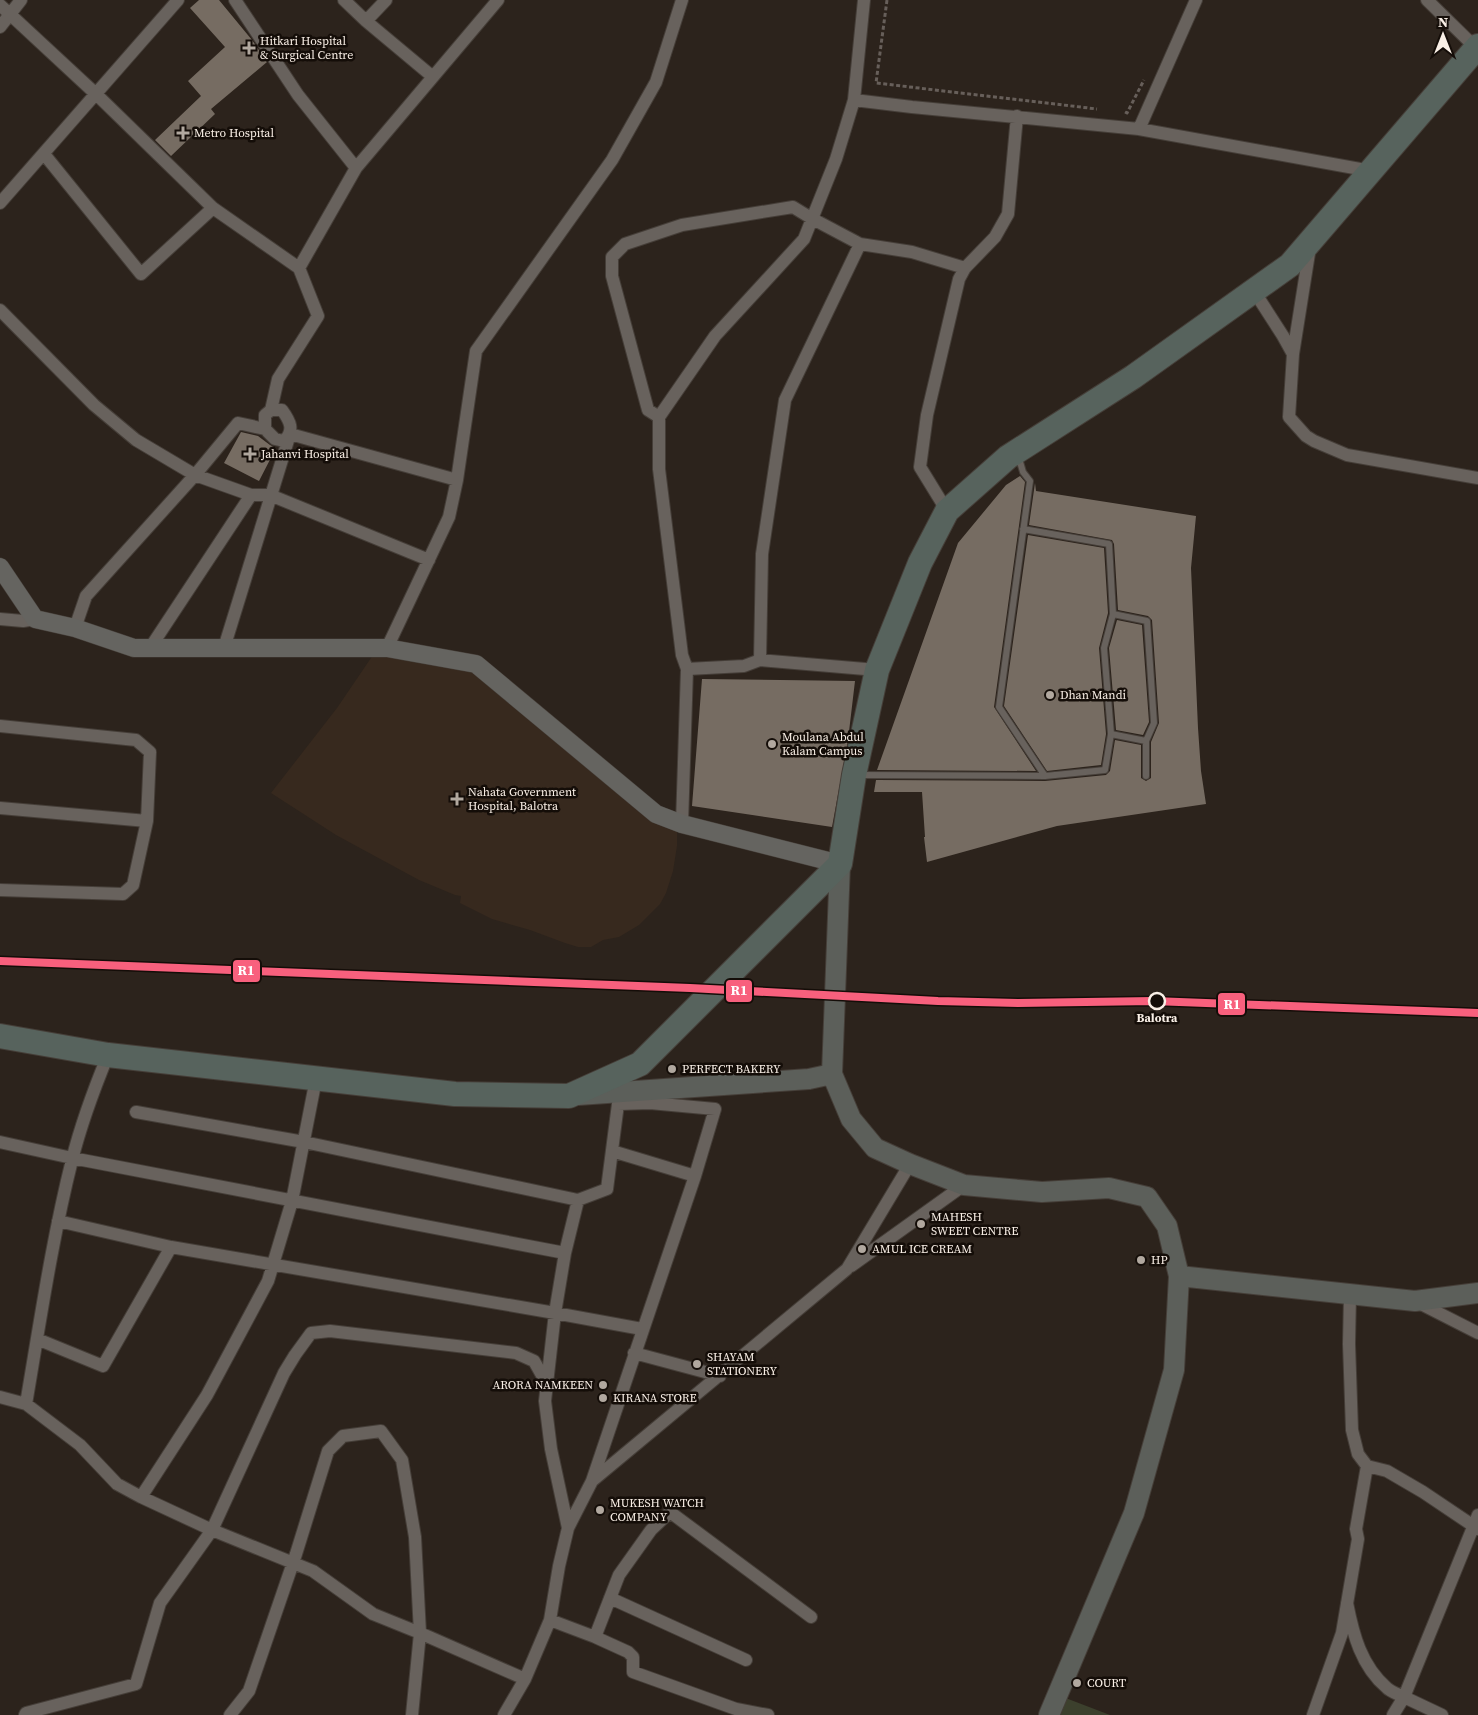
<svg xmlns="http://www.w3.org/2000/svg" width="1478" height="1715" font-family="'Source Serif 4',serif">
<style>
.medical{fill:#37291e}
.green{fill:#3c402d}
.building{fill:#766c62}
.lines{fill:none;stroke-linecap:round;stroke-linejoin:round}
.lane-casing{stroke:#453e38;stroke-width:8}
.street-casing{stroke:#453e38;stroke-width:14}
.secondary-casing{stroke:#453e38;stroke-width:19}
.primary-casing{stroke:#453e38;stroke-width:22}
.highway-casing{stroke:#453e38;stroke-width:26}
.path{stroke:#675f5a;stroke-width:3;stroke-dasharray:4 2.5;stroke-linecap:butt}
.lane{stroke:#68625d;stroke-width:6}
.street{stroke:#68625d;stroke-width:12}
.secondary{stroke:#656460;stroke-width:18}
.primary{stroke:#5c5f5a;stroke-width:20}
.highway{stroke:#57635d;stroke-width:24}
.rail-1-casing{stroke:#140d08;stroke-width:11}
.rail-1{stroke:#f8607d;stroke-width:8}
.poi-dot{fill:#b1a89f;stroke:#140d08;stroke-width:2}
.stop-dot{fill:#140d08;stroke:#f9efe6;stroke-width:2.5}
.labels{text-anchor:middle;stroke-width:5;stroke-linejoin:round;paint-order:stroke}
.poi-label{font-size:12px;fill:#f9efe6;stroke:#140d08;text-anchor:start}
.stop-label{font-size:12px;font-weight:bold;fill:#f9efe6;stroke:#140d08}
.line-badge{stroke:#140d08;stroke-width:2}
.badge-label{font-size:14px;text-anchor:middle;font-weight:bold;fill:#fff}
</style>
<rect width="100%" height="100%" fill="#2c231c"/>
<path class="medical" d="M373,655l103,12 201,158v21l-4,25 -7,22 -6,11 -21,21 -20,12 -16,3 -12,7h-13l-13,-4 -35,-13 -38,-11 -32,-16 1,-7 -6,-1 -36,-15 -83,-45 -65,-42 66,-85z"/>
<path class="green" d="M1063,1697l47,18h-56z"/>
<path class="building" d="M199,0h20l33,40 15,22 -56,47 4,5 -44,42 -16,-16 46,-44 -13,-15 37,-34 -35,-39z
M241,432l17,4 12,9 6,3 -17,33 -35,-18z
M1020,476l5,6 -31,225 42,64 -159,-1 81,-227 48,-58z
M1035,483l1,8 160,25 -5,52 7,160 3,43 5,33 -149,22 -130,36 -3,-25h1l-3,-45h-48l2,-12 169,1 61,-6 4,-4 5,-31 26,5v33l5,3 5,-3v-36l8,-19 -7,-103 -4,-4 -30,-6 -4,-66 -2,-4 -83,-15z
M1028,535l76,13 4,65 -9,35 7,86 -5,31 -54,6 -43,-65z
M1117,620l25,5 7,97 -6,13 -27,-5 -7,-82z
M702,679l153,2 -7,59 -16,87 -140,-21z"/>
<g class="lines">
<g class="lane-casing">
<path id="lane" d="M1018,455l5,17 7,9 -31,226 46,69 60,-6 6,-36 -7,-86 9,-34 -4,-70 -86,-15
M1111,734l35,7 8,-18 -7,-102 -34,-7
M1146,741v35
M858,775l187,1"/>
</g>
<g class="street-casing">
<path id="street" d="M235,0l63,95 58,73
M344,0l22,21 67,56
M1427,0l49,48
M0,5l97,90 116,113 86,60
M366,21l20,-21
M0,27l21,-27
M854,100l58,7 227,22 232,42
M1139,129l57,-129
M44,154l97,120 72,-66
M0,203l178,-203
M1310,247l-17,107 -4,63 17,19 8,5 33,14 131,23
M1254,291l29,45 10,18
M0,310l94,95 42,35 59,35 56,20h19l159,65
M271,410l7,-31 40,-63 -19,-48 57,-100 142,-168
M271,410h11c8,11 13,20 2,31l-9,-2 -10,-10v-14z
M659,417l-11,-7 -36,-134v-19l13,-13 57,-19 111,-18 18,11 49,26 52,8 53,16
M947,511l-27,-44 7,-52 32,-136 6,-11 30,-31 13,-23 9,-98
M0,619l23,2 12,-2
M75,628l11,-32 109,-121 43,-52 27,6
M150,648l101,-153
M224,648l66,-214 167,46
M387,648l62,-131 8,-37 19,-129 136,-191 44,-78 26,-82
M760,660l2,-106 23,-154 75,-156
M687,669l57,-3 16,-6 117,10
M0,726l136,14 14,12 -3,69 -14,64 -10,9 -123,-4
M0,808l147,13
M682,824l5,-155 -5,-14 -23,-186v-52l56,-81 89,-97 32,-80 18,-59 10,-100
M136,1112l168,30 274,58
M0,1142l72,16 493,95
M612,1151l83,25
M58,1221l113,26 384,66 87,16
M851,1266l113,-81
M1350,1294l-1,50 3,86 6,24 9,12 20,5 36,21 55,37
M1415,1301l63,32
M37,1339l66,27 68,-119
M634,1353l86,23
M0,1397l26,7 54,41 37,39 24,13 71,33 101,41 60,43 47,19 105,46
M26,1404c14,-82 26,-164 46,-244 9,-36 22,-71 36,-105
M592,1481l255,-212 63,-105
M141,1497l66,-102 61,-114 24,-80 24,-122
M610,1598l136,62
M1347,1603c6,31 14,63 40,85 4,4 11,6 17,9l74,-182
M550,1620l45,17
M25,1715l1,-2 110,-29 24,-81 52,-73 72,-157 11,-18 16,-22 19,-2 186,22 18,8 13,23
M230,1715l19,-24 47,-137 32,-103 15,-15 38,-5 21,29 13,77 5,96 -8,82
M504,1715l21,-36 25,-59 9,-54 9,-38 24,-47 103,-305 20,-67 -65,-6 -32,1 -11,85 -29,11 -13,53 -10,60 -10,88 6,48 17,79
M768,1715l-32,-6 -103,-37v-15l-5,-5 -33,-15 24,-62 32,-45 19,-18 141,105
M1313,1715l29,-82 16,-94 -2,-10 11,-63
M1393,1715l11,-18 38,18"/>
</g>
<g class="secondary-casing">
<path id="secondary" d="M0,567l35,52 40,9 59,20h253l89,16 180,150 26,10 158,40"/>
</g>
<g class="primary-casing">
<path id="primary" d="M840,864l-8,210 19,45 24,29 35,16 54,21 78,7 67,-4 38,9 20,29 12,50 -5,94 -40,143 -85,202
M578,1095l231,-16 23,-5
M1179,1276l236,25 63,-8"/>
</g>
<g class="highway-casing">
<path id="highway" d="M0,1036l108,19 347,39 114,2 71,-32 200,-200 14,-89 23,-105 43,-107 27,-52 61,-54 125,-80 157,-112 188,-219"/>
</g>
<path class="path" d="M887,0l-11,83 221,26
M1125,112l2,1 17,-33"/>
<use href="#lane" class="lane"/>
<use href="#street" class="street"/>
<use href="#secondary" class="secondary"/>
<use href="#primary" class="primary"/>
<use href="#highway" class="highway"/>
<g class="rail-1-casing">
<path id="rail-1" d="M0,961l690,27 248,13 80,2 135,-2 325,12"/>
</g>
<use href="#rail-1" class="rail-1"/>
</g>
<g class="poi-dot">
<path d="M246.5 40.5h5v5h5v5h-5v5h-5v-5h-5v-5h5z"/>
<path d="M180.5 125.5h5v5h5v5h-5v5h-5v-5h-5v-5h5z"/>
<path d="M247.5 446.5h5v5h5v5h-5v5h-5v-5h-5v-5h5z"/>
<circle cx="1050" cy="695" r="5"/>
<circle cx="772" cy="744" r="5"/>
<path d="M454.5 791.5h5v5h5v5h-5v5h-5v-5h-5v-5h5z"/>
<circle cx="672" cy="1069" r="5"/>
<circle cx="921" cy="1224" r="5"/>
<circle cx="862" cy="1249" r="5"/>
<circle cx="1141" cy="1260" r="5"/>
<circle cx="697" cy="1364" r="5"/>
<circle cx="603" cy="1385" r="5"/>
<circle cx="603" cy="1398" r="5"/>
<circle cx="600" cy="1510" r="5"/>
<circle cx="1077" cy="1683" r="5"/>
</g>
<circle class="stop-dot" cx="1157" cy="1001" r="8"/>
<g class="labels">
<g class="poi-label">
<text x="260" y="45">Hitkari Hospital<tspan x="260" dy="14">&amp; Surgical Centre</tspan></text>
<text x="194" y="137">Metro Hospital</text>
<text x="261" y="458">Jahanvi Hospital</text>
<text x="1060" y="699">Dhan Mandi</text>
<text x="782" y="741">Moulana Abdul<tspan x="782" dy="14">Kalam Campus</tspan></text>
<text x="468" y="796">Nahata Government<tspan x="468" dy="14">Hospital, Balotra</tspan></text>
<text x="682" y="1073">PERFECT BAKERY</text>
<text x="931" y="1221">MAHESH<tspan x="931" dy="14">SWEET CENTRE</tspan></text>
<text x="872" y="1253">AMUL ICE CREAM</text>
<text x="1151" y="1264">HP</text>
<text x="707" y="1361">SHAYAM<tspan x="707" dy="14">STATIONERY</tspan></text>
<text x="593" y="1389" text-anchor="end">ARORA NAMKEEN</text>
<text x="613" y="1402">KIRANA STORE</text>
<text x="610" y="1507">MUKESH WATCH<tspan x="610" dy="14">COMPANY</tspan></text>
<text x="1087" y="1687">COURT</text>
</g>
<g class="stop-label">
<text x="1157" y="1022">Balotra</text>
</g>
</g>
<g class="line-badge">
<rect x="232" y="959" width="29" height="24" rx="5" fill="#f8607d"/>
<rect x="725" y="979" width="28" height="24" rx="5" fill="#f8607d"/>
<rect x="1217" y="992" width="29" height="24" rx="5" fill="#f8607d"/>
</g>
<g class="badge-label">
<text x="246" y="975">R1</text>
<text x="739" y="995">R1</text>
<text x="1232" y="1009">R1</text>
</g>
<g transform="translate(1443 35)" stroke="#140d08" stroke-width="4" paint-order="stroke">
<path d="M0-4L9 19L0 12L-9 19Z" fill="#f9efe6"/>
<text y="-8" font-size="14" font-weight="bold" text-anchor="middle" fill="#f9efe6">N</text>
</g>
</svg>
